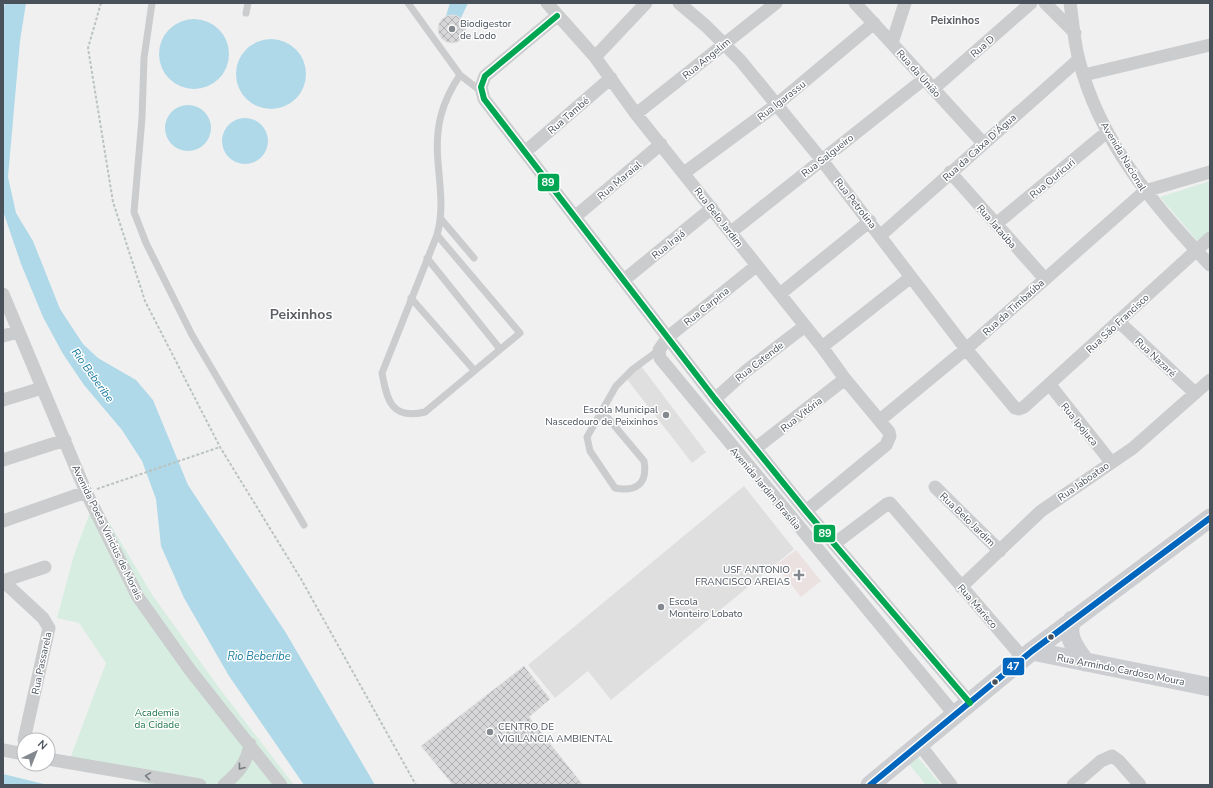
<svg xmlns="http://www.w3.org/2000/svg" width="1213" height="788" font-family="'Nunito Sans',sans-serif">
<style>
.education{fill:#dfdfdf}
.medical{fill:#ebe1e0}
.green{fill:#d7ede1}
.water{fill:#afd9e8}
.building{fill:url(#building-cross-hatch);stroke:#e2e2e3}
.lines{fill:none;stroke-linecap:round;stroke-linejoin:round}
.path{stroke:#bac3c0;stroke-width:2;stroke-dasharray:3 2;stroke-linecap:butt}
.service{stroke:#cbccce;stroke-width:7}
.minor{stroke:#cbccce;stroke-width:13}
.secondary{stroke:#cbcdd0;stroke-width:19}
.bus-1-casing{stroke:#fff;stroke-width:9}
.bus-2-casing{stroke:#fff;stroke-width:9}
.bus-1{stroke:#0065bd;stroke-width:6}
.bus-2{stroke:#00a651;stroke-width:6}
.oneway{stroke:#767c83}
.poi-dot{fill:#84898f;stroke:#fff;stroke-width:1.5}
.bus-dot{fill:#49515b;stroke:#fff;stroke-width:1.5}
.labels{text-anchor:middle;stroke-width:3;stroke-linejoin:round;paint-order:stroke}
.poi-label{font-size:10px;fill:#49515b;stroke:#fff;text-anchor:start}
.street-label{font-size:10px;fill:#49515b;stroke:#fff}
.park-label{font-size:10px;fill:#1f764f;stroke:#fff}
.neighbourhood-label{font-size:11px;font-weight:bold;fill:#5c5f64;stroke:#fff}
.water-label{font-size:11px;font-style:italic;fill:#197b9e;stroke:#fff}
.district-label{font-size:14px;font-weight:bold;fill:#5c5f64;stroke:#fff}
.line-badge{stroke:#fff;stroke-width:1.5}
.badge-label{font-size:11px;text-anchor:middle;font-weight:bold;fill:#fff}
</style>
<defs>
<pattern id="building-cross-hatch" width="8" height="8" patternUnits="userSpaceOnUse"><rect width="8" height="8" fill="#d7d7d9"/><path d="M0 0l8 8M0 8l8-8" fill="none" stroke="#b0b1b3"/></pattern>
</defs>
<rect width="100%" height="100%" fill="#f1f0f0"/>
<path class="education" d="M641,366l65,86 -14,11 -66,-85z
M744,486l50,63 -183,151 -23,-29 -33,27 -27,-33z"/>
<path class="medical" d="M796,550l25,31 -20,16 -25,-32z"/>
<path class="green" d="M1210,181v51l-11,11 -39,-46z
M95,499l58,97 67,93 74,96h-142l-84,-21 38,-101 -27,-40 -22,-5 17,-63z
M917,756l24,29h-15l-18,-22z"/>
<path class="water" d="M5,3h21l-6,38 -12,136 8,36 17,28 27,68 23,35 15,14 38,22 17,20 35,85 98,148 89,152h-71l-75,-109 -45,-78 -23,-52 -5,-47 -14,-38 -20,-31 -38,-45 -21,-31 -20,-37 -22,-53 -18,-53v-198z
M450,3h18l-7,15 -6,-3 -9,1z
M159 54a35 35 0 1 1 70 0a35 35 0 1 1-70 0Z
M236 74a35 35 0 1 1 70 0a35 35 0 1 1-70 0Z
M165 128a23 23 0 1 1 46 0a23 23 0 1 1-46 0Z
M222 141a23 23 0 1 1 46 0a23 23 0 1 1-46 0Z
M3,774l45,11h-45z"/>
<path class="building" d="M438 29a14 14 0 1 1 28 0a14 14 0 1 1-28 0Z
M524,666l26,33 -21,18 54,68h-130l-32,-39z"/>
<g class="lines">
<path class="path" d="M101,3l-13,45 25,154 32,99 75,146 81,132 115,206
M97,489l123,-42"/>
<path class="service" d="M152,3l-8,55 -2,60 -8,94 12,31 46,92 112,190
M408,3l52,72 22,17
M246,13l2,-10
M441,219l33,39
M437,235l83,98 -95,79c-33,8 -38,-11 -43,-39l55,-138c7,-25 3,-47 1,-73 -3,-34 3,-59 22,-87
M427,258l73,91
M411,298l63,72
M602,411l42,50c4,23 -8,31 -29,27l-25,-37 -3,-14 29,-51 17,-17 26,-19"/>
<path class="minor" d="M547,3l48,54 41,57 186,233 23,32 44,53 1,4 -4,9 -80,66
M679,3l27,23 34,34 81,99 145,190 49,59 4,1 5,-2 186,-169
M855,3l128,140
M1045,3l30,30
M1070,3c3,19 4,39 9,57 20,80 75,146 131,205
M557,16l-72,60 -4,11 3,12 231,300 91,112 164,192
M892,43l13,-40
M595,57l51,-54
M1084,75l126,-30
M933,89l98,-86
M636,114l140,-111
M525,152l86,-74
M950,172l95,107
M684,173l92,-68 98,-82
M576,216l85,-72
M996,224l111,-92
M731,232l193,-153
M881,235l197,-175
M756,266l-88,71 -9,13 1,8 295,357
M624,280l88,-72
M3,294l83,198 52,105 52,73 91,115
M780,294l90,-73
M1118,321l77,72
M3,336l14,-4
M822,347l89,-70
M1050,385l61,77
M715,399l31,-28 59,-45
M3,400l39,-12
M880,420l86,-71 179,-158 65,-19
M756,448l89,-69
M3,460l62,-20
M935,487l65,64
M3,521l83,-29
M834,544l53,-40 3,-1 133,155
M3,581l40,37 6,10 -25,112
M3,581l42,-14
M961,587l80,-76 92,-63 77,-68
M920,745l31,40
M3,750l21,4
M48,759l152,26
M224,785c14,-12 23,-22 26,-41
M1073,785l28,-24 11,-5 7,5 21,24"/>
<path class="secondary" d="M1072,620c-7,17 4,28 13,42
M1032,651l178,36
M870,785l162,-134 178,-133"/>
<g class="bus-1-casing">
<path id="bus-1" d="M870,785l162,-134 178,-133"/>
</g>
<g class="bus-2-casing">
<path id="bus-2" d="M557,16l-72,60 -4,11 3,12 231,300 91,112 164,192"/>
</g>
<use href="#bus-1" class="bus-1"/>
<use href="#bus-2" class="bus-2"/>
</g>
<defs><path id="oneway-chevron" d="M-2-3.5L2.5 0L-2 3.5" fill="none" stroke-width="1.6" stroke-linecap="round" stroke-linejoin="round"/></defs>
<g class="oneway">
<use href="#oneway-chevron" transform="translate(241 767) rotate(128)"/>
<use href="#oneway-chevron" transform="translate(148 776) rotate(-171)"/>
</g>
<g class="poi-dot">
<circle cx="452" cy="29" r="4"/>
<circle cx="666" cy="415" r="4"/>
<path d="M797 569h4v4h4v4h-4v4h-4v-4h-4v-4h4z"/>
<circle cx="661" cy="607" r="4"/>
<circle cx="490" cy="732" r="4"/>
</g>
<g class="bus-dot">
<circle cx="1051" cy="637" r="3.5"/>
<circle cx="995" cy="682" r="3.5"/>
</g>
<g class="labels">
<g class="poi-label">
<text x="460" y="27">Biodigestor<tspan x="460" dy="12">de Lodo</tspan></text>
<text x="658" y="413" text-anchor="end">Escola Municipal<tspan x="658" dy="12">Nascedouro de Peixinhos</tspan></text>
<text x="790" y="573" text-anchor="end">USF ANTONIO<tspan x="790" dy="12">FRANCISCO AREIAS</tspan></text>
<text x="669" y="605">Escola<tspan x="669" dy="12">Monteiro Lobato</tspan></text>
<text x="498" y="730">CENTRO DE<tspan x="498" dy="12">VIGILANCIA AMBIENTAL</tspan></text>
</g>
<g class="street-label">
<text transform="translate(982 46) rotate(-41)" y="4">Rua D</text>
<text transform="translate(706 58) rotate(-39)" y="4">Rua Angelim</text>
<text transform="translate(919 73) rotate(48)" y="4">Rua da União</text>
<text transform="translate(781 100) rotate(-38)" y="4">Rua Igarassu</text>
<text transform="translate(568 115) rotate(-41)" y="4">Rua També</text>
<text transform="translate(979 147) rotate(-42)" y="4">Rua da Caixa D'Água</text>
<text transform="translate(827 155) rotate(-38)" y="4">Rua Salgueiro</text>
<text transform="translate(1124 156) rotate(59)" y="4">Avenida Nacional</text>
<text transform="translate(1052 178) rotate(-40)" y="4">Rua Ouricuri</text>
<text transform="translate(619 180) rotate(-40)" y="4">Rua Maraial</text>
<text transform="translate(856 203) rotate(52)" y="4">Rua Petrolina</text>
<text transform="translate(719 217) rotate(52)" y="4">Rua Belo Jardim</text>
<text transform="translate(997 226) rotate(49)" y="4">Rua Jataúba</text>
<text transform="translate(668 244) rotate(-39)" y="4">Rua Irajá</text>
<text transform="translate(706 306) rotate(-39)" y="4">Rua Carpina</text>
<text transform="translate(1013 307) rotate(-42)" y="4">Rua da Timbaúba</text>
<text transform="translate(1117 323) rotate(-43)" y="4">Rua São Francisco</text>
<text transform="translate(1156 357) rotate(43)" y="4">Rua Nazaré</text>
<text transform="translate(759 361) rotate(-38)" y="4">Rua Catende</text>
<text transform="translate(801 414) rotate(-38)" y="4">Rua Vitória</text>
<text transform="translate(1080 424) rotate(51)" y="4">Rua Ipojuca</text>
<text transform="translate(1083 481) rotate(-35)" y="4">Rua Jaboatao</text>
<text transform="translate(766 488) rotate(50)" y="4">Avenida Jardim Brasília</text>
<text transform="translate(968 519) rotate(44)" y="4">Rua Belo Jardim</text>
<text transform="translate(108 532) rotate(64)" y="4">Avenida Poeta Vinicius de Morais</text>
<text transform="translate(978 606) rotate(49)" y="4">Rua Marisco</text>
<text transform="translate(41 663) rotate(-78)" y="4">Rua Passarela</text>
<text transform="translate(1121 669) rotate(11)" y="4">Rua Armindo Cardoso Moura</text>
</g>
<g class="park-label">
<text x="157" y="716">Academia<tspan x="157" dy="12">da Cidade</tspan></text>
</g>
<g class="neighbourhood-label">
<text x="955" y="24">Peixinhos</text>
</g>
<g class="water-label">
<text transform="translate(93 375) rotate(54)" y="4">Rio Beberibe</text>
<text x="259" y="660">Rio Beberibe</text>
</g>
<g class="district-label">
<text x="301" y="319">Peixinhos</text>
</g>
</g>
<g class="line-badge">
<rect x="537" y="173" width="23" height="19" rx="4" fill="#00a651"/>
<rect x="813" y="524" width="23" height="19" rx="4" fill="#00a651"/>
<rect x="1002" y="657" width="23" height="19" rx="4" fill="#0065bd"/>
</g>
<g class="badge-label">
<text x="548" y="186">89</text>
<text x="825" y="537">89</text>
<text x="1013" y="670">47</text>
</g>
<rect width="1213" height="788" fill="none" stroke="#49515b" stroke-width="8"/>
<g transform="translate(36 752) rotate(43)"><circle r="19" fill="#ffffff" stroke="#b6b9bd"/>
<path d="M0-3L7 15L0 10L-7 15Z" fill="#84898f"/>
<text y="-6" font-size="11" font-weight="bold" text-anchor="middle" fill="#49515b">N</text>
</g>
</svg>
